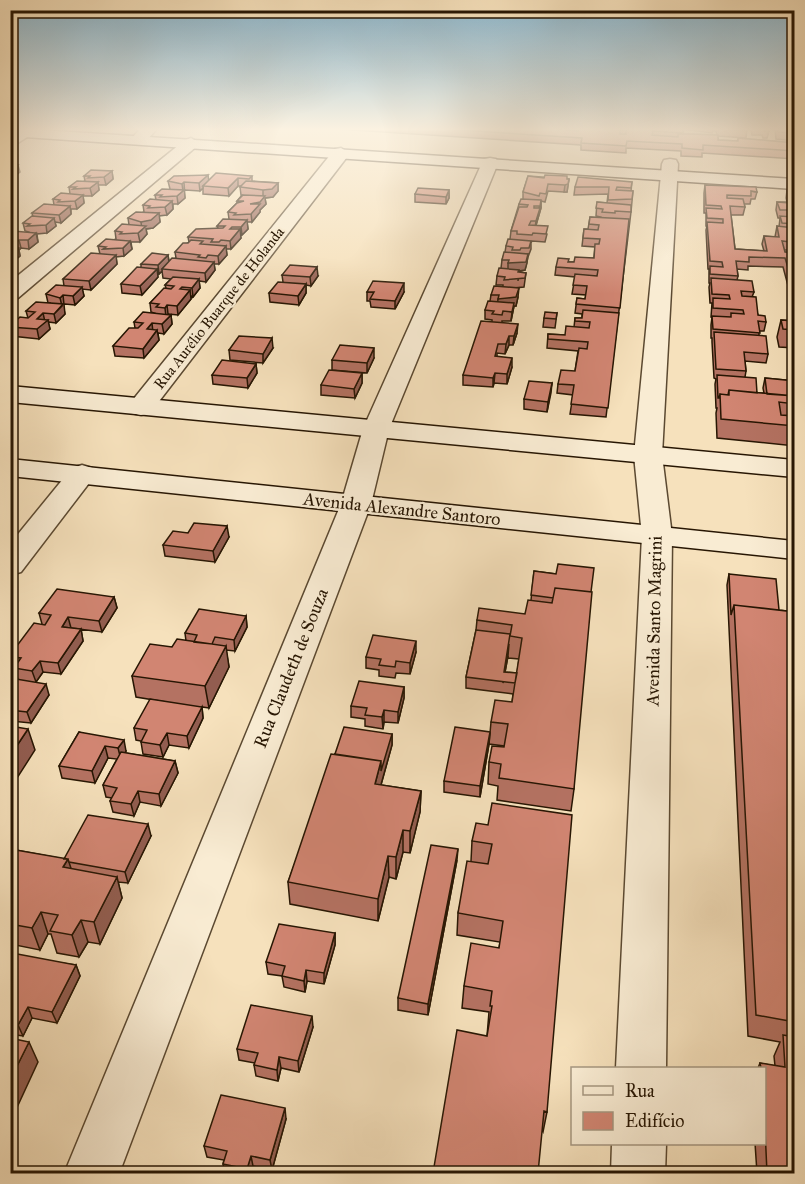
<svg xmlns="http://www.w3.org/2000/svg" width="805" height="1184" font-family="'IM FELL Great Primer',serif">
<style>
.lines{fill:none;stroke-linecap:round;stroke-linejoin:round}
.street-casing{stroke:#5b4931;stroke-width:3}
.secondary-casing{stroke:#271603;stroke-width:3}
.street{fill:#f9ecd3;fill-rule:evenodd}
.secondary{fill:#f9ecd3;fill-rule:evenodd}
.wall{fill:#b47262;stroke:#271603;stroke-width:1.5;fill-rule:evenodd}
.shaded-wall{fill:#925d50;stroke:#271603;stroke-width:1.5}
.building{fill:#d18572;stroke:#271603;stroke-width:1.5}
.labels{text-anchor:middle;stroke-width:4.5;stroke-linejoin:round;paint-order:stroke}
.far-street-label{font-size:15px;fill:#271603;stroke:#f9ecd3}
.street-label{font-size:18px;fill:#271603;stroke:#f9ecd3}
</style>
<rect width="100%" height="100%" fill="#f6e1bc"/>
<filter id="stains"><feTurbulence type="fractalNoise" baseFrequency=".00333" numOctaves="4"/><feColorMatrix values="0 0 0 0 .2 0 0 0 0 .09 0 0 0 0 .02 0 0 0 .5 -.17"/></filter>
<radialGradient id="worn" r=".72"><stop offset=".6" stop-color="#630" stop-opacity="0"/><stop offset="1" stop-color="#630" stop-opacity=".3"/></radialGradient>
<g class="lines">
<g class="street-casing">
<path id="street" d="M141,128h17l-14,15h-12l-2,-3z
M21,129l8,-1 6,4 -25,16v-12z
M191,138l8,5 -2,3 -179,152 -8,1v-17l175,-142z
M341,148l8,5 -2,4 -197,256 -9,2 -9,-2 -4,-6 4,-6 203,-252z
M490,158l6,1 2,4 -109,266 -18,75 -252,670h-55l277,-670 22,-75 119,-266 2,-4z
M670,159l6,1 2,4 -16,291 10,81 -6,532h-50l26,-532 -8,-81 28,-291 2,-4z
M82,465l10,3 4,6 -75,98 -11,3v-31l62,-76z
M612,1144h54l-1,30h-54z"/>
</g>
<g class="secondary-casing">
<path id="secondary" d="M10,128l784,51v10l-784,-53z
M10,386l784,74v17l-784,-75z
M10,459l784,82v18l-784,-83z"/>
</g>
<use href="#street" class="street"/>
<use href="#secondary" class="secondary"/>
</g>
<path class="wall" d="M322,128h239l-2,1 19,2 42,-1 1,-2h-8h134l-1,10 -28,-2v4l20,1v-3l57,5v16l-93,-6v4l-21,-1v-5l-55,-3v5l-45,-3v-5zM683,129l29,4 1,-2h3l1,4 -34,-1z
M751,128h17l1,3 -2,7h-4l-1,-3h-10z
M775,128h20v13l-19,-2z
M112,171l1,8 -7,6h-8l1,5 -7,6h-9l1,7 -7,6h-6v5l-10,9 -6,-1 1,4 -9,7 -10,1 1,8 -9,7 -8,-1 -2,2 1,6 -10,8v-31h19v-1l-4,-1 -2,-8 10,-6 -1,-4 22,-8 -1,-6 17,-5 -1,-7 16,-6 -1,-5z
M208,175v5l44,-4v5l26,2v8l-5,6 -8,1 1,6 -6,6v2l-8,10h-5l1,7 -6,6h-2l1,3 -10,11h-5l1,6 -8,9h-5l1,6 -9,12 -7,-1 1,7 -7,9 -2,-1v3l-13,16 -10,-1 3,1 1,9 -8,10 -6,-1 1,7 -15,18 -29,-2 -2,-10 22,-18 -1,-6 23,-8 -6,-2 -1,-9 16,-15 -1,-3 6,-6 -8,-1 -1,-7 -3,3h-2l1,3 -16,18 -20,-2 -1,-9 20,-17v-3l27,-9 1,6 7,-3 -1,-6 14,-10 -1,-5 30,-9 -1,-2 12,-7 -1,-7 9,-9v-2l5,-6h-1l-1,-8 1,-1h-3l-9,10 -26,-2v-6l-3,3 -15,-1 -1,1 1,7 -7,6h-5v5l-6,6 -8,1 1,6 -7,6 -7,1 1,5 -7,8h-9l1,7 -8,7 -8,1 1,7 -26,26 -9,-1 2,7 -9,9 -10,-1 -2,1 2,9 -9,9 -8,-1 2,7 -11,10 -28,-3 -1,-10 18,-8 -2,-7 25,-8h-3l-2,-9 18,-8 -1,-7 37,-25 -2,-8 18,-7 -1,-8 14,-6 -1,-7 16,-6 -1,-7 13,-5 -1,-5 15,-6 -2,-8z
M528,176l41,3 -2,13h-3l-16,-1 -3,11 -4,-1v7l-5,17 11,9 -2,8 -13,-1 -1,2v6l-3,8 -3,13 -6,1v1l7,1 -2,14 -10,1 4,9 -2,9h-2l-3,15h-9v2l15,10 -4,12h-4l-4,9 -8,-1v3l15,11 -5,17 -13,-1 -1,4 -30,-2v-10l29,-53v-2l-7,-1v-9l5,-9 1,-6 12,-8v-2h-7l1,-9 4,-8 1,-8 3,-8 1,-6 4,-7 1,-8 8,-27 4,-5v-7z
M632,182l-1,9h2l-2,21 -25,205 -36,-3 3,-19 -16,-2 1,-9 17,-13 3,-20 -31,-3 1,-14 17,1 9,-8 1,-9h7v-4l-7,-1 2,-15 8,1 1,-4 -14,-1 3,-17 -20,-2 1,-8 12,-5h6l20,-4 1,-11 -13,-1 2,-17h4l2,-12 11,1v-1l-5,-1 1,-14 10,1 1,-9 -34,1 1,-8z
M705,185l52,7 -2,7h-4l-1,5h-6l1,3 -2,8h-12l4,34 29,2 -2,-7 2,-8 11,1 2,-11 2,1 1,-9h-2l-2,-8 1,-8h10l-1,-4 1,-8 8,1v102h-5l-7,-26 -35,-1v4l-11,-1 1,7 -1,4 17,12 -2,5 6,18 8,7 -2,9h-5v5l9,18 -2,9 -21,-2 1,10 -1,6 12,16h7l-1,-5 2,-10 30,3v65l-78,-8 -1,-25 1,-5h-1l-1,-24 1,-5 -2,-1 -2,-36v-4h-1v-13l1,-8h-1l1,-14h-2l-1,-16 1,-4h-1v-14h-1l-2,-39 1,-4h-1v-13h-2v-20zM789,246h3l-2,6h-5l-1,-2h4z
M449,190v8l-3,6 -31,-2v-8z
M282,275l36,1 -7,10 -5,-1v8l-7,12 -29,-3 -1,-9 14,-11z
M367,292h37l-9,17 -24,-2 -1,-6h-3z
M557,313l-2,15 -12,-1 1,-9z
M781,320l14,1v27l-16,-1 -2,-10z
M273,348l-10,15 -33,-3 -1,-10z
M374,358l-7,15 -35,-3v-10z
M256,364l1,9 -9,15 -35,-4 -1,-9z
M362,373v10l-7,15 -34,-3v-10z
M552,383l-5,29 -23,-3v-10z
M188,533l41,4 -14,25 -50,-6 -2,-11z
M534,571l22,3 18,215 -3,22 -74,-11 1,-14 -10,-2 1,-22 15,-15v-1l-15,-2 2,-22 21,-20 1,-8 -47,-6v-11l10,-47 1,-10 48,-6 6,-14zM508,656v2l11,1 -2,14 -12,-1z
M729,574l50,36 16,2v561h-38l-2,-30h10v-75h-7l2,-5 15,3 -1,-10 6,-14 -32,-6 -21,-451z
M114,597l3,11 -15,24 -31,-4 10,1 2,12 -22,33 -18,-2 -7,10 13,13 -18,28 -20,-2 -1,1v-44l8,2 -3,-12h-2l-3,-9v-4l32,-31 -3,-11z
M246,616l1,11 -12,24 -9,-1 3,17 -20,41 -7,-1 1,11 -14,30 -20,-3 -6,12 -20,-3 -2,-12v-1l-5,-1 -2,-12 32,-26 -30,-5 -4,-21 40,-29 14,-6 -1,-8z
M416,652l-6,22 -14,-1 -1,5 -16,-2v-6l-13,-2v-11z
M404,687v11l-6,25 -14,-1 -1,7 -18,-3v-7l-14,-2v-11z
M79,732l47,19 -1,2 50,8 3,12 -17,33 -21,-4 -6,14 -21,-4 -3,-11 2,-3 -6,-1 -3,-12 14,-26 -9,-1 -13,25 -33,-5 -3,-12z
M392,734v11l-11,40 40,6 -1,21 -10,41 -7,-1 -7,27 -7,-2 -11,44 -88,-17 -2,-22 47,-128z
M489,744l-9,53 -36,-5v-11z
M488,825l59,287 -4,20 -56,-96 2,-24 -27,-4 2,-22 35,-38 1,-6 -43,-7 1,-22 13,-52 1,-20z
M151,836l-23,47 -10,-1 4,16 -22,46 -12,-2 -9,15 -22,-4 -6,-19h-3l-8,16 -30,-6v-95l54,10z
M457,860l-29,155 -30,-5v-12z
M335,933v12l-11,39 -17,-3 -2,11 -21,-5 -2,-11 -14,-2 -2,-12z
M10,956l66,9 4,11 -23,47 -25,-5 -9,18 -13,-2z
M313,1027l-14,45 -18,-4 -3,13 -22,-5 -2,-11 1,-2 -16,-3 -2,-11z
M286,1119l-14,51 -19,-4 -3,7h-25l-2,-9 1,-4 -17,-3 -3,-11z"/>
<path class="shaded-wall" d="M18,165l2,7 -6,5 2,7 -6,3v-9l2,-1 -2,-7z
M112,171l1,8 -7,6 -2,-8z
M208,175l1,7 -6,4v2l-3,3 -1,-8z
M238,178v8l-9,10 -1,-8z
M569,179l-2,13h-3l1,-7 1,-1z
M98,182l1,8 -7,6 -2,-8z
M184,182l1,16 -7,6 -1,-8 6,-5 -1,-7z
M278,183v8l-5,6 -8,1 1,6 -6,6v2l-8,10 -2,-18 13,-6v-8z
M449,190v8l-3,6v-7z
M83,195l1,8 -7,6 -2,-8z
M541,200v8l-6,21 1,-8z
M172,201l1,8 -6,6 -2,-8z
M70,206l1,8 -10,9 -2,-8z
M13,207l2,8 -5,3v-9z
M159,213l1,9 -7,6 -7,1 1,5 -7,8 -2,-9 4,-3 -1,-8z
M54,218l2,8 -9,7 -1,-8z
M247,220l1,9 -6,6 -1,-8z
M240,229l1,9 -10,11 -1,-8z
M36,233l2,9 -9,7 -1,-9z
M19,240l2,8 -2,2 1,6 -9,8 -1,-10 8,-5 -2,-7z
M130,241l2,8 -8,7 -1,-8z
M226,246l1,9 -8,9 -1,-8z
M528,254l-1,9 -2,7 -6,1 -1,10 1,-10 -11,1v-9z
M116,255l1,9 -26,26 -2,-9z
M168,255l1,8 -7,6v2l-3,3 -1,-9z
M214,262l1,8 -9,12 -1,-9z
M317,267l1,9 -7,10 -1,-9z
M157,269l1,8 -16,18 -2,-9z
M199,279l1,9 -7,9 -1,-9z
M404,283v9l-9,17v-8z
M306,284v9l-7,12 -1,-9z
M82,287l2,9 -9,9 -2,-9z
M519,288l-1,9 -2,9h-2l-3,15 1,-9 -15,-4 1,-9z
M190,290l1,9 -13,16 -1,-9z
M63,295l2,19 -9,9 -2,-9 8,-8 -2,-8z
M167,305l1,9 -2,3 -1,-9z
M43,313l2,9 3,-2 2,9 -11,10 -2,-10v-10z
M171,315l1,9 -8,10 -2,-10z
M152,323l1,10 -6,-4z
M518,324l-1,9 -4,12 1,-9z
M157,330l2,10 -15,18 -1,-9z
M509,336v9l-4,9 1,-10z
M272,338l1,10 -10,15v-9z
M374,348v10l-7,15v-10z
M512,358v9l-5,17v-10z
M256,364l1,9 -9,15 -1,-10z
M362,373v10l-7,15 -1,-9z
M495,373l-1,10 -1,4v-9z
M552,383l-1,10 -4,19 1,-10z
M227,526l2,11 -14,25 -2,-11z
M114,597l3,11 -15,24 -3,-11z
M246,616l1,11 -12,24 -1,-11z
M68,617l3,11 -9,-1z
M81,629l2,12 -22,33 -3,-11z
M416,641v11l-6,22v-11z
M509,644l-1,12 -5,27 1,-11z
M226,646l3,21 -20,41 -4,-22z
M40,661l3,11 -7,10 -4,-11z
M46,684l3,11 -18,28 -4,-11z
M404,687v11l-6,25v-11z
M202,707l1,11 -14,30 -2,-12z
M384,710v12l-1,7 -1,-12z
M28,729l7,21 -25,39v-33z
M490,732l-1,12 -9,53v-11z
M167,733l2,12 -6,12 -3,-12z
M392,734v11l-17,61v-22l6,-23z
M124,740l2,11 -5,9 -3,-12z
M105,746l3,12 -13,25 -3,-12z
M175,761l3,12 -17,33 -2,-12z
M138,791l2,11 -6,14 -3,-12z
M421,791l-1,21 -10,41v-22z
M148,824l3,12 -23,47 -3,-11z
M403,830v22l-7,27v-22z
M458,849l-1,11 -29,155v-11z
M388,856l1,21 -11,44v-22z
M68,859l7,22 -12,-14z
M117,877l5,21 -22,46 -6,-22z
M41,912l7,22 -8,16 -8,-22z
M81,920l7,22 -9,15 -7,-22z
M335,933v12l-11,39v-11z
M76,965l4,11 -23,47 -5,-11z
M306,970l1,11 -2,11 -1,-11z
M28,1007l4,11 -9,18 -5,-11z
M312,1016l1,11 -14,45 -1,-11z
M29,1042l9,20 -25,54 -3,-4v-32z
M279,1057l2,11 -3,13 -1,-11z
M285,1108l1,11 -14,51 -2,-10z
M251,1156l2,10 -3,7h-2l-1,-4z"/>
<path class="building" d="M429,128h130l-1,1 20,2 1,-2 13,-1 28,2v4h6v-4h-6l1,-2h62v5l-30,-2 -1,4 26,2v-3h12l28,1v5l20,1v-3l57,5v8l-92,-6v5l-21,-2v-4l-55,-3 -1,5 -45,-3 1,-5z
M718,128h29v3l-29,-2z
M758,128h10l1,3h-5v-3z
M777,128h18v5l-17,-1z
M10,164l8,1 -8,5z
M91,170l21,1 -8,6 -16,1 2,-2h-6z
M216,173l36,3 -3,3 -11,-1 -10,10 -25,-2z
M208,175l-9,8 -15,-1 -2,2 -14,-3 6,-5z
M545,175l22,1v3h2l-1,5 -3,1 -17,-1 -2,10 -6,-1 -1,3 -16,-4 5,-16 16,2z
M578,177l54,5 -1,6 -14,-1 -1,3 17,1 -1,8 -24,1 1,-13h-34z
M77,181l21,1 -8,6 -17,1 3,-2h-7z
M246,181l32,2 -6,6 -9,1 -23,-3z
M705,185l51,2 1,5 -6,-1v5l-24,-1v3l16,1 2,8 -15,-1 5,43 32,2 -3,-15 15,1 -2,-11 18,2v10h-5v4l-8,-1 3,11 10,1v31h-2l-8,-26 -36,-1v5l-13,-1 2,15 -28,-2v-8l13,1 -1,-5 -12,-1 -3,-39 16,1v-4l-16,-1 -1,-10 16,1 -1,-3 -15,-1z
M418,188l31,2 -3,7 -31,-3z
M162,189l22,1 -7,6 -17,1 2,-2h-7z
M787,190l8,1v33l-13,-1 -2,-7 13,1 -2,-7h-11l-3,-8 13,1z
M61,193l22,2 -8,6 -17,1 2,-2 -7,-1z
M243,195l22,1 -5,6 -10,2h10l-9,10 -17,1 2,-2 -8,-1 9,-9 7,-2h-7z
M150,199l22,2 -7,6 -17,1 2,-2 -7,-1z
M521,199l20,1 -1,6h-6v2h6l-4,13h-5l-2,4 19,1 -2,8 -13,-1 -1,2 -15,-1v-3h-6l8,-24h8l1,-2 -9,-1z
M597,202l34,3v7l-16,-1v2l-13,-1 1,-3 -7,-1z
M44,204l26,2 -11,9 -27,-2z
M136,212l23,1 -8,7 -10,2 -13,-4z
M32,216l22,2 -8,7 -19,1 3,-2 -7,-1z
M590,217l39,2 -9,89 -44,-4 1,-6 8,1 2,-13 -14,-1 2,-11 22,2 1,-6 -42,-3 2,-9 11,1 -1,3h6l1,-5 19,1 1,-14h4l1,-5 -17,-1 1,-9 14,1 1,-5 -10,-1z
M223,219l24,1 -6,7h-9l-2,2h10l-10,12 -9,-1 -2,2h-8l2,-3 -25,-2 8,-8 27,-1 2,-2h-8z
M122,224l24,2 -8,7 -18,1 2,-2 -7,-1z
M13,231l23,2 -8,7h-9l-3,2 -6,-2v-7z
M106,239l24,2 -7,7 -20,1 3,-2 -8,-1z
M508,239l23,2 -2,7h-8l-1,2h-8l1,-3 -7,-1z
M191,240l12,1 -3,3 26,2 -8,10 -10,-1 -2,3 -8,-1 2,-2 -25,-3 8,-9h5z
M10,247l9,1 -9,6z
M504,252l24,2 -2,8 -18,1 1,-3h-7z
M91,253l25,2 -27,26 -26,-2z
M152,253l16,2 -10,10 -17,-1z
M172,258l42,4 -9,11 -43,-4z
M290,265l27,2 -7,10 -28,-2z
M137,267l20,2 -17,17 -19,-2z
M499,268l20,2 -1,2 8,1 -1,5 -21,2 1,-3 -8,-1z
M173,277l26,2 -7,9 -10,-1 -2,2 10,1 -13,16 -10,-1 -2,3 -9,-1 3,-3 -9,-1 14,-15 7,1 3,-3 -9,-1z
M711,278l41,3 2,11 -13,-1 1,5 14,1 2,18 7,1 1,6 -8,-1 2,12 -47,-4 -1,-13 19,1v-4l13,1 -1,-4 -30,-2v-10l17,1 -1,-4 -17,-1z
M373,281l31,2 -9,18 -25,-2 4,-7h-7z
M278,282l28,2 -8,12 -29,-3z
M56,285l26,2 -9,9 -10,-1 -3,3 -14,-4z
M494,286l25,2 -3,9 -18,2 1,-4h-8z
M488,301l26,2 -2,9 -9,-1 -1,4 -10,-1 2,-3 -9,-1z
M36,302l27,2 -9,10 -11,-1 -6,6 11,1 -11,9 -27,-2v-1l10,-9 8,1 7,-6 -9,-1z
M583,310l36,3 -11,95 -37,-4 3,-19 -16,-1 3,-14 14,1 4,-23 8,1 1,-7 -40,-3v-5l17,1 1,-9 23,2 1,-6 -15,-1v-3h7z
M143,312l28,3 -9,9 -10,-1 -5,6 10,1 -14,19 -30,-3 16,-18h9l5,-5 -9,-1z
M545,312l12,1 -1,6 -12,-1z
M781,320l14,1v9l-12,-1z
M481,321l37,3 -4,12h-5l-3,8h-8l-3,12 17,2 -5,16 -12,-1 -2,5 -30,-3z
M714,332l52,4 2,18 -24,-2 2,19 -30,-2z
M239,336l33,2 -9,16 -34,-4z
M340,345l34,3 -7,15 -35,-3z
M222,360l34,4 -9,14 -35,-3z
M329,370l33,3 -8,16 -33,-4z
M717,375l39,3 1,15 -28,-3 -1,5 -8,-1 -1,4h-1z
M765,378l30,3v15l-28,-2z
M529,381l23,2 -4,19 -24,-3z
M729,390l66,6v8l-16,-2 2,13 14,1v10l-74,-7 -1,-25 9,1z
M194,523l33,3 -14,25 -50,-6 10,-14 15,2z
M558,564l36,4 -3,24 -36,-4 -2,10 -22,-3 3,-24 22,3z
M729,574l47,5 3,31 -45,-5 -3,10z
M555,588l37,4 -18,197 -75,-11 2,-14 -12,-2 3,-16 12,1 4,-23 -17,-2 4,-22 17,2 10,-64 -12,-2 2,-11 -35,-5 2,-12 46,6 3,-14 24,3z
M57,589l57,8 -15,24 -31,-4 -6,10 19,2 -23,34 -18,-2 -8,10 -18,-3 7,-10 -11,-1v-2l24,-32 11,2 6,-10 -12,-2z
M734,605l61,7v20h-2l2,12v378l-39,-7z
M199,609l47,7 -12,24 -19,-3 -3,7 -18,-2 3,-7 -12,-2z
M476,630l34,4 -6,38 13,1 -2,10 -49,-6z
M373,635l43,6 -6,22 -14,-2 -1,6 -16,-2 2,-6 -15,-2z
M177,639l49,7 -21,40 -73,-10 18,-32 22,3z
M10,678l36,6 -19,28 -17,-2z
M359,681l45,6 -6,25 -14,-2 -2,7 -17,-2 2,-7 -16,-2z
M150,699l52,8 -15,29 -20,-3 -7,12 -19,-3 6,-12 -13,-2z
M10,726l18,3 -18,27z
M344,727l48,7 -11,37v-10l-46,-7z
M455,727l35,5 -10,54 -36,-5z
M79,732l45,8 -6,8 -13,-2 -13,25 -33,-5z
M121,752l54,9 -16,33 -21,-3 -7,13 -21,-3 7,-13 -14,-3z
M331,754l50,7 -6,23 46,7 -11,40 -7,-1 -7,27 -8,-1 -10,43 -90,-17z
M492,803l80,12 -25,297 -3,-1 -6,62h-105l24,-143 30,6 5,-30h-2l2,-15 -28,-5 7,-43 28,5 4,-27 -45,-8 9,-52 21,3 4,-20 -20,-3 4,-18 12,2z
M88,815l60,9 -23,48 -56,-10 -1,-3h-4z
M431,845l27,4 -30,155 -30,-6z
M10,849l58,10 -5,8 54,10 -23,45 -13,-2 -9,15 -22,-4 8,-16 -17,-3 -9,16 -22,-4z
M279,924l56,9 -11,40 -18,-3 -2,11 -22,-5 3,-10 -19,-4z
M12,953l64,12 -24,47 -24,-5 -10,18 -8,-1v-68z
M251,1005l61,11 -14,45 -19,-4 -2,13 -23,-5 4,-12 -21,-4z
M783,1035l12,2v136h-28l-2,-44v-61h-4l-1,-5 25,4z
M10,1038l19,4 -19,38z
M221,1095l64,13 -15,52 -19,-4 -4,13 -24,-5 4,-13 -23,-5z"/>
<linearGradient id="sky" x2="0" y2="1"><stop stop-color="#8ab8d1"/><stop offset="0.44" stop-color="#fbf2e1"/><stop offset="1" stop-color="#fbf2e1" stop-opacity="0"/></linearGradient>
<rect width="805" height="294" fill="url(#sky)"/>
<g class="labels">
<g class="far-street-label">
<text transform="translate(219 308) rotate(-52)" y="5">Rua Aurélio Buarque de Holanda</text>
</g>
<g class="street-label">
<text transform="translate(402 509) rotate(6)" y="6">Avenida Alexandre Santoro</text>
<text transform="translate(654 621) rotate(-89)" y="6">Avenida Santo Magrini</text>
<text transform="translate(291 668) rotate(-68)" y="6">Rua Claudeth de Souza</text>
</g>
</g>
<rect width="805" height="1184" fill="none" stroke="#f6e1bc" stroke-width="36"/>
<rect x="12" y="12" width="781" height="1160" fill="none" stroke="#271603" stroke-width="3"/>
<rect x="18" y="18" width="769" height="1148" fill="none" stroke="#271603" stroke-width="1.5"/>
<rect x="571" y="1067" width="195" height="78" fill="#f9ecd3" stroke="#a59680" stroke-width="1.5"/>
<rect x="583" y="1086" width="30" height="9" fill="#f9ecd3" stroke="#a59680" stroke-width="1.5"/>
<text x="625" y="1097" font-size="18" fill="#271603">Rua</text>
<rect x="583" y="1112" width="30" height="18" fill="#d18572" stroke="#a59680" stroke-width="1.5"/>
<text x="625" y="1127" font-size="18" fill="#271603">Edifício</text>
<rect width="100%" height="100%" filter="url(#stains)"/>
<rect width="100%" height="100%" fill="url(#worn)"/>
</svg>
